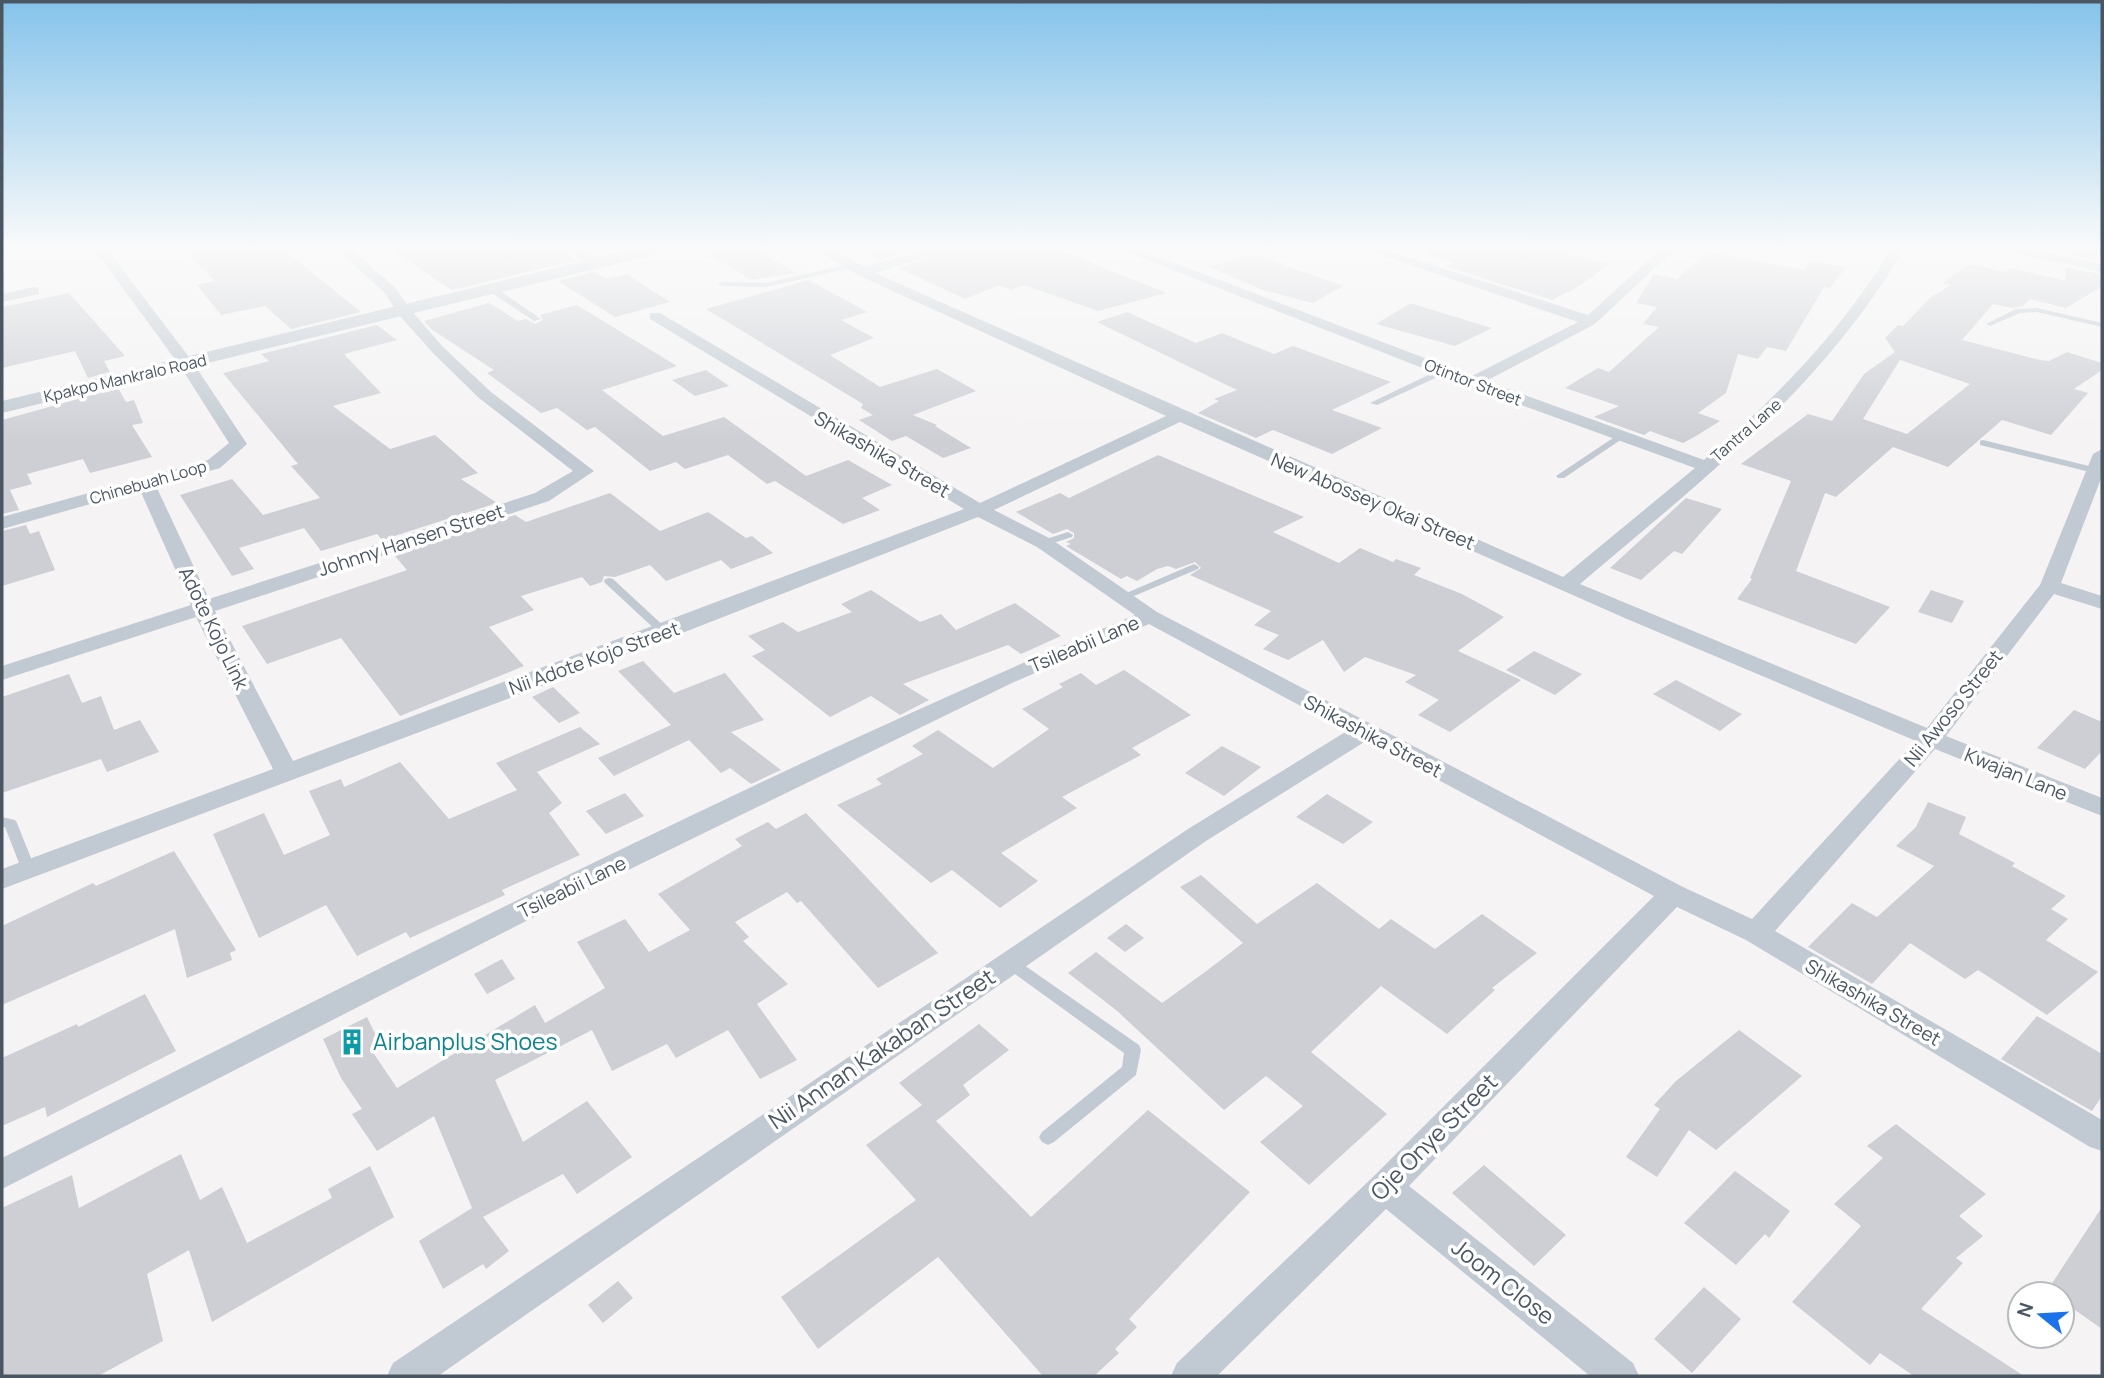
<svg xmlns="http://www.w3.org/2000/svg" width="2104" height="1378" font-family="Manrope,sans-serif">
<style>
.building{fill:#cdcfd5;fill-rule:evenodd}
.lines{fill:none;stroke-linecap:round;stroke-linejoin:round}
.service{fill:#c1cad2;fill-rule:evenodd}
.minor{fill:#c1cad2;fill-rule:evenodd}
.tertiary{fill:#c1cad2;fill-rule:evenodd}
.labels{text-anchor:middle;stroke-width:7;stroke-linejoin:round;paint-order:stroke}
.far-street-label{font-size:16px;fill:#4a5661;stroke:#fff}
.street-label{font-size:19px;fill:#4a5661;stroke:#fff}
.near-culture-label{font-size:23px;fill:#0d838f;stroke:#fff;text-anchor:start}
.near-street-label{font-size:23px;fill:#4a5661;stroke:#fff}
</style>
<rect width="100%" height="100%" fill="#f5f3f3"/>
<path class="building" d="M182,249h101l78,63 -70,17 -26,-23 -44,9 -24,-30 18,-4z
M390,249h171l15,11 -124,30z
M699,249h55l42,24 -44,7z
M857,249h61l-38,11z
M953,249h103l111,44 -69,18 -74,-26 -13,5 -11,-5 -35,14 -67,-31z
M1430,249h146l-8,6 41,9 -33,24 -24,12 -107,-34 10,-3 -26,-8z
M2064,249h32l2,11 -34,-6z
M1707,252l97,18 5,-9 37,6 -16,21 -6,-1 -38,64 -19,-4 -9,12 -20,-5 -12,39 -28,20 22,8 -24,15 -13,7 -33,-12 -6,4 -50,-18 25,-11 -54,-18 33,-20 11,4 50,-45 -16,-3 14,-17 -21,-4 18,-29 23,5z
M1255,255l88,31 -30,17 -50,-13 -56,-24z
M1970,264l35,8 6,-4 55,13 -1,-14 34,7 2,13 -35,21 -36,-9 -7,7 -11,2 -19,-4 -31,36 78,20 9,1 18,-9 35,11v7l-28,19 14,4 -37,42 -49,-15 -54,47 -55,-20 -57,50 -11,-4 -29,78 94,36 -34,37 -119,-45 15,-20 -2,-1 41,-97 -50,-17 67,-50 24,7 32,-47 31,-22 -10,-14 13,-13 5,1 27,-28 21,-13 -9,-2zM1900,360l70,24 -63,50 -44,-15z
M594,272l12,7 21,-5 43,28 -55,15 -57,-36z
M809,280l58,32 -26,8 33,18 -44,17 50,32 57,-18 39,22 -63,24 24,10 -2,1 36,22 -28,10 -37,-22 -14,5 -33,-21 14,-5 -12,-7 2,-4 -157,-95z
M69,293l56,63 -21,5 6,11 -22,6 -13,-27 -73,17v-61z
M489,303l29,18 8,-2 9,5 8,-4 -3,-5 37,-10 100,61 -75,24 61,46 61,-19 82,59 42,-16 44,25 -30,13 18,12 -37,14 -68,-43 -8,3 -39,-29 -43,14 -9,-7 -26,9 -55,-44 -8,3 -30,-22 -16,5 -54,-40 7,-3 -63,-41 -7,-8z
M1409,304h4l79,24 -37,18 -79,-22z
M1127,312l69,31 26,-10 52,21 19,-8 98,36 -59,28 50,18 -50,26 -59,-24 -17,8 -58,-25 21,-12 -5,-2 23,-9 -140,-68z
M377,325l20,15 -53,14 37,39 -48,13 57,43 45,-14 43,38 -17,6 36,24 -115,37 -5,-6 -56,17 -17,-23 -65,20 15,21 -22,7 -52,-81 52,-16 31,36 57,-17 -29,-32 7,-2 -75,-91 46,-12 -8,-7z
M706,370l23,16 -34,10 -23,-16z
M118,388l8,14 8,-2 9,23 -11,2 20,32 -62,16 -7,-14 -56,15 5,10 -22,6 9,20 -17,4v-94z
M1158,455l146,62 -31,15 66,31 21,-15 33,14 3,-3 25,9 -7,7 48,19 42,23 -46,34 63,29 -71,52 -32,-17 21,-15 -34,-18 11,-7 -51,-18 -21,15 -21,-32 -35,20 -25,-11 16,-14 -25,-10 17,-14 -81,-36 11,-7 -6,-6 -19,7 -8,-3 -11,3 -20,12 -10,-5 -6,3 -55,-33 5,-2 -5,-2 8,-4v-5l-7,-4 -14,5 -37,-22 44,-19 9,5z
M610,493l50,38 48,-19 38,26 6,-2 21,17 -42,16 -10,-9 -55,21 -16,-16 -35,12 -11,-1 -2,6 -12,4 -8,-9 -61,19 13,14 -45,17 35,39 -124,50 -59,-78 -74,26 -25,-38 165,-56 -13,-15 121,-40 11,7z
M1686,498l36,11 -40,45 -8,-3 -33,29 -31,-12z
M26,525l4,9 9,-3 16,39 -53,16v-55z
M871,590l49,32 21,-8 15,16 59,-27 46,33 -40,18 -13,-9 -105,39 26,16 -29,15 -29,-19 -41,21 -78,-61 13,-6 -17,-14 35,-14 15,10 54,-20 -11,-8z
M1931,590l33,11 -12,22 -34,-11z
M1534,651l48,23 -27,21 -49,-25z
M643,661l31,32 51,-20 39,47 -33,12 50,38 -30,14 -21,-16 -9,5 -32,-33 -75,36 -16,-18 73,-33 -53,-54z
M1124,670l67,45 -59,33 9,7 -79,42 15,11 -76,45 37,28 -38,27 -48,-38 -21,13 -94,-78 45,-21 -6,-5 47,-25 -11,-8 26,-16 55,38 56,-39 -27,-20 41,-22 -4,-3 22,-11 15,12z
M69,674l13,29 19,-7 13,34 26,-10 19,32 -52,20 -6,-13 -99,34v-96z
M1676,680l66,34 -22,17 -67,-37z
M553,687l27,26 -21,10 -27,-26z
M2074,710l28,12v29l-17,18 -48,-21z
M580,727l20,17 -63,28 25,31 -13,10 31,42 -78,35 3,5 -95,43 -4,-6 -49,24 -31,-51 -67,33 -46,-104 51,-21 20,42 46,-20 -21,-44 32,-12 3,8 56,-25 49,57 68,-29 -21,-27z
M1222,746l39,21 -37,29 -39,-23z
M625,793l19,23 -38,18 -20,-23z
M1327,794l46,28 -30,22 -47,-27z
M1928,802l38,15 -7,17 56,29 -3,3 54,30 -15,13 17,10 -22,21 52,32 -51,43 -69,-45 -13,9 -55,-36 -38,41 -64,-37 44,-44 25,14 57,-51 -38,-20 20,-19z
M806,813l132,140 -60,35 -77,-87 -4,2 -10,-11 -52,30 14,15 -6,4 45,43 -31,20 40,56 -37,19 -32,-49 -52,28 -9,-14 -55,27 -20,-41 -97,50 28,62 64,-41 45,56 -55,37 -14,-20 -80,43 26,34 -23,18 -3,-5 -40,25 -24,-48 53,-33 -38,-92 -57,35 -25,-37 10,-5 -21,-31 -18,-39 44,-22 14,29 -9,5 25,37 138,-83 10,18 60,-35 -28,-46 48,-23 24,33 41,-22 -32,-36 84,-48 -7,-7 33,-17 8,7z
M174,851l62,99 -6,3 2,7 -45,18 -12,-49 -173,76v-79l91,-43 3,3z
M1201,875l56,49 60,-41 62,46 12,-10 44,30 47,-35 55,39 -45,35 3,2 -48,44 -66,-48 -70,66 76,62 -78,71 -49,-43 43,-36 -37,-30 -42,34 -108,-100 -48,-37 28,-21 66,51 43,-31 38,-29 -63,-56z
M1126,924l18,14 -19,14 -18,-14z
M502,959l13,20 -28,15 -13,-20z
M145,994l31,57 -129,66 -2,-10 -43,19v-68l75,-34 1,3z
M2037,1016l65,38v42l-10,15 -91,-52z
M979,1024l30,26 -46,35 7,10 -34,26 95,96 117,-107 102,82 -121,127 8,8 -22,22 4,4 -25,23h-51l-105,-119 -120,92 -37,-52 135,-97 -50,-55 56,-40 -23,-22z
M1739,1030l63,46 -86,74 -27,-20 -32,47 -31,-20 34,-48 -6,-4 22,-24z
M1896,1124l90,70 -27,22 24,20 -27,22 7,5 -42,46 103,67h-110l-34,-23 -10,12 -78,-63 69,-76 -27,-22 49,-46 -16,-12z
M181,1154l19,46 22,-13 25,56 85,-45 -4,-9 42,-23 24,51 -182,105 -23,-72 -42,24 16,67 -65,35h-96v-168l70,-33 7,33z
M1484,1165l82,70 -32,31 -82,-73z
M1735,1171l55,40 -21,27 -4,-4 -29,31 -52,-42z
M2102,1207v122l-40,-28v-7l-15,-3z
M618,1281l15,17 -30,25 -15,-18z
M1704,1287l37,32 -49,54 -38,-34z"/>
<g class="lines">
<path class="service" d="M853,263h3v4l-90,20 -44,-1 -4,-2 4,-2 44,1z
M490,288h6l45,31 -7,2 -44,-29z
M2037,308l65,15v4l-65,-15 -17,1 -30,13 -4,-2 30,-15z
M1443,368l3,1v4l-69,32 -7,-2z
M1619,434l3,1v4l-58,39h-6l-2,-2z
M1983,440l114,28 2,2 -5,3 -114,-28v-4z
M1068,532l5,3 -1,2 -28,9 -5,-3 1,-2z
M1194,564l5,3 -1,2 -71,30 -4,1 -6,-3z
M609,578l4,1 55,51 2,2 -2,2h-8l-55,-51 -1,-2 1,-2z
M2,817l13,3 2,3 18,45 -2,4h-10l-2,-4 -16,-41h-3z
M1009,956l5,2 125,87 2,5 -5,25 -82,67 -6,3 -6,-3 -3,-5 3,-5 80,-65 2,-14 -120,-87 -3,-4 3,-4z"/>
<path class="minor" d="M94,249h13l85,112 55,83 -27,24 -64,18 53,113 326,-106 38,-22 -94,-73 -46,-45 -34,-38 -14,-22 -49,-44h14l45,38 15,22 33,38 48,45 103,79 -45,30 -334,110 78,150 671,-252 -314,-190v-6h10l320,190 186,-87 -308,-141 -43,-26h16l34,18 64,-18h22l-76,24 688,304 132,-109 -229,-83 -347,-136h19l334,127 106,-54 -215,-73h20l205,66 73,-66h14l-80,75 -109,57 218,79c73,-63 137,-128 187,-211h13c-83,141 -202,231 -324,335l347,144 113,-143 53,-131 9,-5v27l-41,107 41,13v13l-48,-15 -108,142 156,62v18l-167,-67 -160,182 327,189v31l-12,-4 -344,-207 -69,-33 -268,279 224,177 6,13h-49l-204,-167 -169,167h-46l6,-13 196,-186 281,-281 -288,-155 -160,100 -768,535h-51l6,-13 795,-534 159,-98 -198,-107 -135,58 -437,213 -575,294v-31c374,-187 747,-381 1133,-543l-98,-68 -59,-30 -306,120 -670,252v-20l271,-100 -77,-152 -194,63v-14l189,-61 -51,-115 -138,39v-12l206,-57 21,-17 -49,-77zM1180,422l447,197 289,122 -164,178 -69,-32 -526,-275 -106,-73 -57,-29z
M564,249h17l24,15 -12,3z
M1995,249h29l78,15v8z
M34,287l5,1v6l-37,8v-8z"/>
<path class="tertiary" d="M634,249h31l-8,5 -655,159v-12z"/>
</g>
<linearGradient id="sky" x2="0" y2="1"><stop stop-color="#85c3ea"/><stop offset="0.56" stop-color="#fafafa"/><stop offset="1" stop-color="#fafafa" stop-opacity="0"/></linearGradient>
<rect width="2104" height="442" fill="url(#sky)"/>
<defs>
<g id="building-bare" transform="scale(2.1)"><path d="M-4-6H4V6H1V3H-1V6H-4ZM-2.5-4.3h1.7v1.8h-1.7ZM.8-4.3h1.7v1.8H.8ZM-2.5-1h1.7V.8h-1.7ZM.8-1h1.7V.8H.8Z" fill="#0f9aa8" stroke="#fff" stroke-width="2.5" paint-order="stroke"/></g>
</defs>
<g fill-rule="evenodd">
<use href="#building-bare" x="352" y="1042"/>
</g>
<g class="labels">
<g class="far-street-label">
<text transform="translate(125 378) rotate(-13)" y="6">Kpakpo Mankralo Road</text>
<text transform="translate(1473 382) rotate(21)" y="6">Otintor Street</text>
<text transform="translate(1746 430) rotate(-41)" y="6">Tantra Lane</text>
<text transform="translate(148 482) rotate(-16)" y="6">Chinebuah Loop</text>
</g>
<g class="street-label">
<text transform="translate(882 454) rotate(30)" y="7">Shikashika Street</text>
<text transform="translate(1373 501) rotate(23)" y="7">New Abossey Okai Street</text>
<text transform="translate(411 540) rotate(-18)" y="7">Johnny Hansen Street</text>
<text transform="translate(214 628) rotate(64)" y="7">Adote Kojo Link</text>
<text transform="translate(1084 644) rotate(-23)" y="7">Tsileabii Lane</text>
<text transform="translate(594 658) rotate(-20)" y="7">Nii Adote Kojo Street</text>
<text transform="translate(1953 708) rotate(-51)" y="7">Nii Awoso Street</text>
<text transform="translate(1373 736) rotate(28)" y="7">Shikashika Street</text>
<text transform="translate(2016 774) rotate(22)" y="7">Kwajan Lane</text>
<text transform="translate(572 887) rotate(-26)" y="7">Tsileabii Lane</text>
<text transform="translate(1873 1002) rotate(30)" y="7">Shikashika Street</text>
</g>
<g class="near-culture-label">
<text x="373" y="1050">Airbanplus Shoes</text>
</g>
<g class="near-street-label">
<text transform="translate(882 1049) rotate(-34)" y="8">Nii Annan Kakaban Street</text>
<text transform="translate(1434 1137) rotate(-45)" y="8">Oje Onye Street</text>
<text transform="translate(1503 1282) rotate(38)" y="8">Joom Close</text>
</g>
</g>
<rect width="2104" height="1378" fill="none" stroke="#4a5661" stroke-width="7"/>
<g transform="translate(2041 1315) rotate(288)"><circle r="33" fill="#ffffff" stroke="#b7bbc0" stroke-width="2"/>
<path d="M0-5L12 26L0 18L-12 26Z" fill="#1a73e8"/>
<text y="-10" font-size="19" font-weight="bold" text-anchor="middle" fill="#4a5661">N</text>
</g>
</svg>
